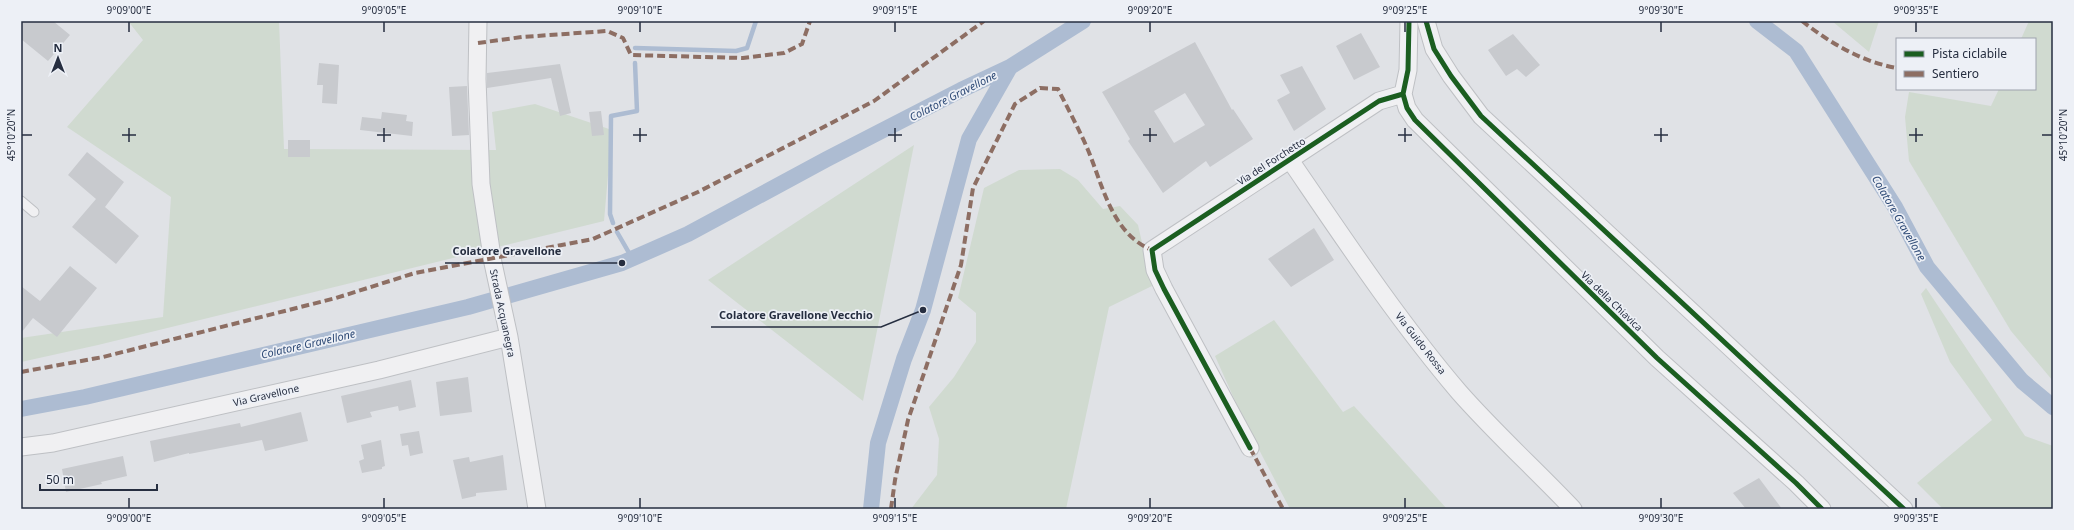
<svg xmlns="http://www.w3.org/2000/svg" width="2074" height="530" font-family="'Noto Sans',sans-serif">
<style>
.green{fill:#d0dad0}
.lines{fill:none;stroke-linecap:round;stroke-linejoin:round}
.stream{stroke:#adbcd2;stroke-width:4.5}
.canal{stroke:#adbcd2;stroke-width:16}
.building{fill:#c8cace;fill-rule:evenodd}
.service-casing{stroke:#bec0c4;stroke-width:11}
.minor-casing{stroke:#bec0c4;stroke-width:19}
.service{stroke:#f0f0f2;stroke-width:9}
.minor{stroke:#f0f0f2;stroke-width:17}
.quiet{stroke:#8d6e63;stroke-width:4;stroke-dasharray:8 4;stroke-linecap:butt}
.cycleway-casing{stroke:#edf0f6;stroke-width:8}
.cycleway{stroke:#1b5e20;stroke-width:5}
.ticks{fill:none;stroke:#262e40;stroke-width:1.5}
.labels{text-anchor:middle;stroke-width:3.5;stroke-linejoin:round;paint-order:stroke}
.street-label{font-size:10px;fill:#262e40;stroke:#edf0f6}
.water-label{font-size:11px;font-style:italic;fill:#2e4a76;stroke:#edf0f6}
.leader{fill:none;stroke:#262e40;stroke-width:1.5}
.callout-dot{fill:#262e40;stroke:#edf0f6;stroke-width:1.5}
.callout-label{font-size:11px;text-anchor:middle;font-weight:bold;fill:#262e40;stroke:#edf0f6;stroke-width:3.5;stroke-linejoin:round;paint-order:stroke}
.neatline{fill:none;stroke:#262e40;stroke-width:1.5}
.ticks-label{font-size:10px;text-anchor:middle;fill:#262e40}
</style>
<rect width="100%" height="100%" fill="#e0e2e6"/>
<path class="green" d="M128,21h151l5,128 212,1 -4,-38 43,-8 77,26 -8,91 -506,124 -77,17v-24l142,-21 8,-120 -104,-70 76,-87z
M1832,21h47l-10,31z
M2029,21h24v360l-42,-50 -102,-170 -4,-44 4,-25 82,14 8,-17h36v-50h-14z
M914,145l-51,256 -155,-121z
M1060,169l18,11 25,29 17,-3 18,19 14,61 -43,21 -43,202h-155l26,-34 2,-36 -10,-32 25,-30 22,-35v-29l-18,-15 26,-110 35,-18z
M1926,288l99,148 28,10v63h-110l-26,-26 75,-63 -42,-58 -29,-68z
M1274,320l69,92 11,-6 93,103h-157l-46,-88 -29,-65z"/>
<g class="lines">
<path class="stream" d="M635,48l101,3 11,-3 9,-27
M613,223l-3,-9 1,-98 26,-5 -2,-48
M617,232l15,26"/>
<path class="canal" d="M1757,21l39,30 99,156 32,60 95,114 31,26
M21,409l64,-12 383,-90 154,-44 66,-29 139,-75 134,-69 49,-23 73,-46
M871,509l7,-66 26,-84 19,-49 46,-171 41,-72"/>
</g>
<path class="building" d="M21,21h32l17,14 -22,26 -27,-22z
M1361,33l19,34 -26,13 -18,-34z
M1513,34l27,31 -14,12 -9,-8 -11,7 -18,-26z
M1195,42l37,68 1,-1 20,30 -43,28 -4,-6 -43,32 -35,-52 2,-2 -28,-47zM1185,93l20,32 -31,18 -20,-32z
M319,63l20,2 -2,39 -15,-1 1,-18h-6z
M560,64l11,49 -11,3 -9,-38 -64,10v-15z
M1302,66l24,43 -32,22 -17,-31 13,-7 -10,-18z
M467,86l2,49 -17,1 -3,-49z
M601,111l3,24 -12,1 -3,-24z
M382,112l25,3 -1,6 7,1 -1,14 -52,-6 2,-13 19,2z
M288,140h22v17h-22z
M87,152l37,30 -19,25 34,29 -23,28 -44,-37 24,-28 -28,-24z
M1314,228l20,32 -43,27 -23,-28z
M70,266l27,22 -40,49 -24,-19 -12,15v-47l19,15z
M468,377l4,35 -32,4 -4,-34z
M411,380l5,27 -17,4 -1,-5 -28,6 2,5 -25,6 -6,-27z
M301,412l7,29 -43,10 -3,-11 -73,14v-1l-35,9 -4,-21 90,-18 1,4z
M419,431l4,22 -13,3 -2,-11 -6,1 -2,-12z
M381,440l4,26 -3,1v2l-20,4 -3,-12 5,-2 -3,-14z
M503,455l4,35 -31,3v3l-14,3 -9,-39 16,-3 1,5z
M123,456l4,20 -26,6 1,2 -36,8 -4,-23z
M1759,478l23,31h-36l-13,-16z"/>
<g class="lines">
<g class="service-casing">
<path id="service" d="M21,201l13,11"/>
</g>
<g class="minor-casing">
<path id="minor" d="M478,21l-1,58 4,105 12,79 16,74 28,172
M1409,21l-1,49 -5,24 4,14 8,12 242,238 139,125 26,26
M1426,21l8,28 17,27 30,40 423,393
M1290,160c54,79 107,159 169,232 36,41 77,78 114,117
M21,447l32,-4 326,-73 130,-33
M1250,448l-86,-159 -9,-19 -3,-20 227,-149 24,-7"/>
</g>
<use href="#service" class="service"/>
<use href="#minor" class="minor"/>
<path class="quiet" d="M1802,21c28,22 60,41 95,47
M478,43l44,-6 85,-6 16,7 8,17 112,3 41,-5 18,-9 8,-23
M21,372l82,-15 233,-59 79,-25 178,-34 105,-47 176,-91 110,-80
M1250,448l33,61
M891,509l4,-29 13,-60 53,-155 12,-77 42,-84 25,-16 18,1c10,20 21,40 30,61 15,36 24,84 64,100"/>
<g class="cycleway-casing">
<path id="cycleway" d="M1409,21l-1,49 -5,24 4,14 8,12 242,238 139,125 26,26
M1426,21l8,28 17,27 30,40 423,393
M1250,448l-86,-159 -9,-19 -3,-20 227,-149 24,-7"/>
</g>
<use href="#cycleway" class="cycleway"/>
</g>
<path class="ticks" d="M129,22v10M384,22v10M640,22v10M895,22v10M1150,22v10M1405,22v10M1661,22v10M1916,22v10M129,128v14M384,128v14M640,128v14M895,128v14M1150,128v14M1405,128v14M1661,128v14M1916,128v14M22,135h10M122,135h14M377,135h14M633,135h14M888,135h14M1143,135h14M1398,135h14M1654,135h14M1909,135h14M2042,135h10M129,498v10M384,498v10M640,498v10M895,498v10M1150,498v10M1405,498v10M1661,498v10M1916,498v10"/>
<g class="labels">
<g class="street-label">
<text transform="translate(1271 161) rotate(-33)" y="4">Via del Forchetto</text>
<text transform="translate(1612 301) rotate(44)" y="4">Via della Chiavica</text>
<text transform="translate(503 313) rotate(78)" y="4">Strada Acquanegra</text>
<text transform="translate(1421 343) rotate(52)" y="4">Via Guido Rossa</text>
<text transform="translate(266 395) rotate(-13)" y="4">Via Gravellone</text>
</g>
<g class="water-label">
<text transform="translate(953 96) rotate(-27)" y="4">Colatore Gravellone</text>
<text transform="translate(1899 218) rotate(60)" y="4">Colatore Gravellone</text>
<text transform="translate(308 344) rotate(-13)" y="4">Colatore Gravellone</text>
</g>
</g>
<path class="leader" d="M622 263L570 263H445M923 310L881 327H711"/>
<g class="callout-dot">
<circle cx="622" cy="263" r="4"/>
<circle cx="923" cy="310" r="4"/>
</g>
<g class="callout-label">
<text x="507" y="255">Colatore Gravellone</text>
<text x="796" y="319">Colatore Gravellone Vecchio</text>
</g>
<rect width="2074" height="530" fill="none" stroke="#edf0f6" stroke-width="44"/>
<rect x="1896" y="38" width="140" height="52" fill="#edf0f6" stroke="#9da2ad"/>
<rect x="1904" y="51" width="20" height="6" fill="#1b5e20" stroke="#9da2ad"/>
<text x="1932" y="58" font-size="12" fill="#262e40">Pista ciclabile</text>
<rect x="1904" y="71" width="20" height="6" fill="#8d6e63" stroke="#9da2ad"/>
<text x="1932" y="78" font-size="12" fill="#262e40">Sentiero</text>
<g transform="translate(58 58)" stroke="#edf0f6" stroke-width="3" paint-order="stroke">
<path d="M0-3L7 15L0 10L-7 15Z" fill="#262e40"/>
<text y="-6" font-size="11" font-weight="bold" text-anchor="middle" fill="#262e40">N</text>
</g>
<path d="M40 484v6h117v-6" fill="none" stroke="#262e40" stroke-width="2"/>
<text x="46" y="484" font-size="12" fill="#262e40" stroke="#edf0f6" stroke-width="3" paint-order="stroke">50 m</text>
<rect x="22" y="22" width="2030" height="486" class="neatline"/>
<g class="ticks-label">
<text x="129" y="14">9°09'00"E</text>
<text x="384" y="14">9°09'05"E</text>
<text x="640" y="14">9°09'10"E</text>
<text x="895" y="14">9°09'15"E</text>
<text x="1150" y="14">9°09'20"E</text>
<text x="1405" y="14">9°09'25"E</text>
<text x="1661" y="14">9°09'30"E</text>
<text x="1916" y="14">9°09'35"E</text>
<text transform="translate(11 135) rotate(-90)" y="4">45°10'20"N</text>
<text transform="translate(2063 135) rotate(-90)" y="4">45°10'20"N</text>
<text x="129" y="522">9°09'00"E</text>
<text x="384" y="522">9°09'05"E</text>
<text x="640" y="522">9°09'10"E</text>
<text x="895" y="522">9°09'15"E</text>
<text x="1150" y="522">9°09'20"E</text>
<text x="1405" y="522">9°09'25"E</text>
<text x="1661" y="522">9°09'30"E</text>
<text x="1916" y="522">9°09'35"E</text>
</g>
</svg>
